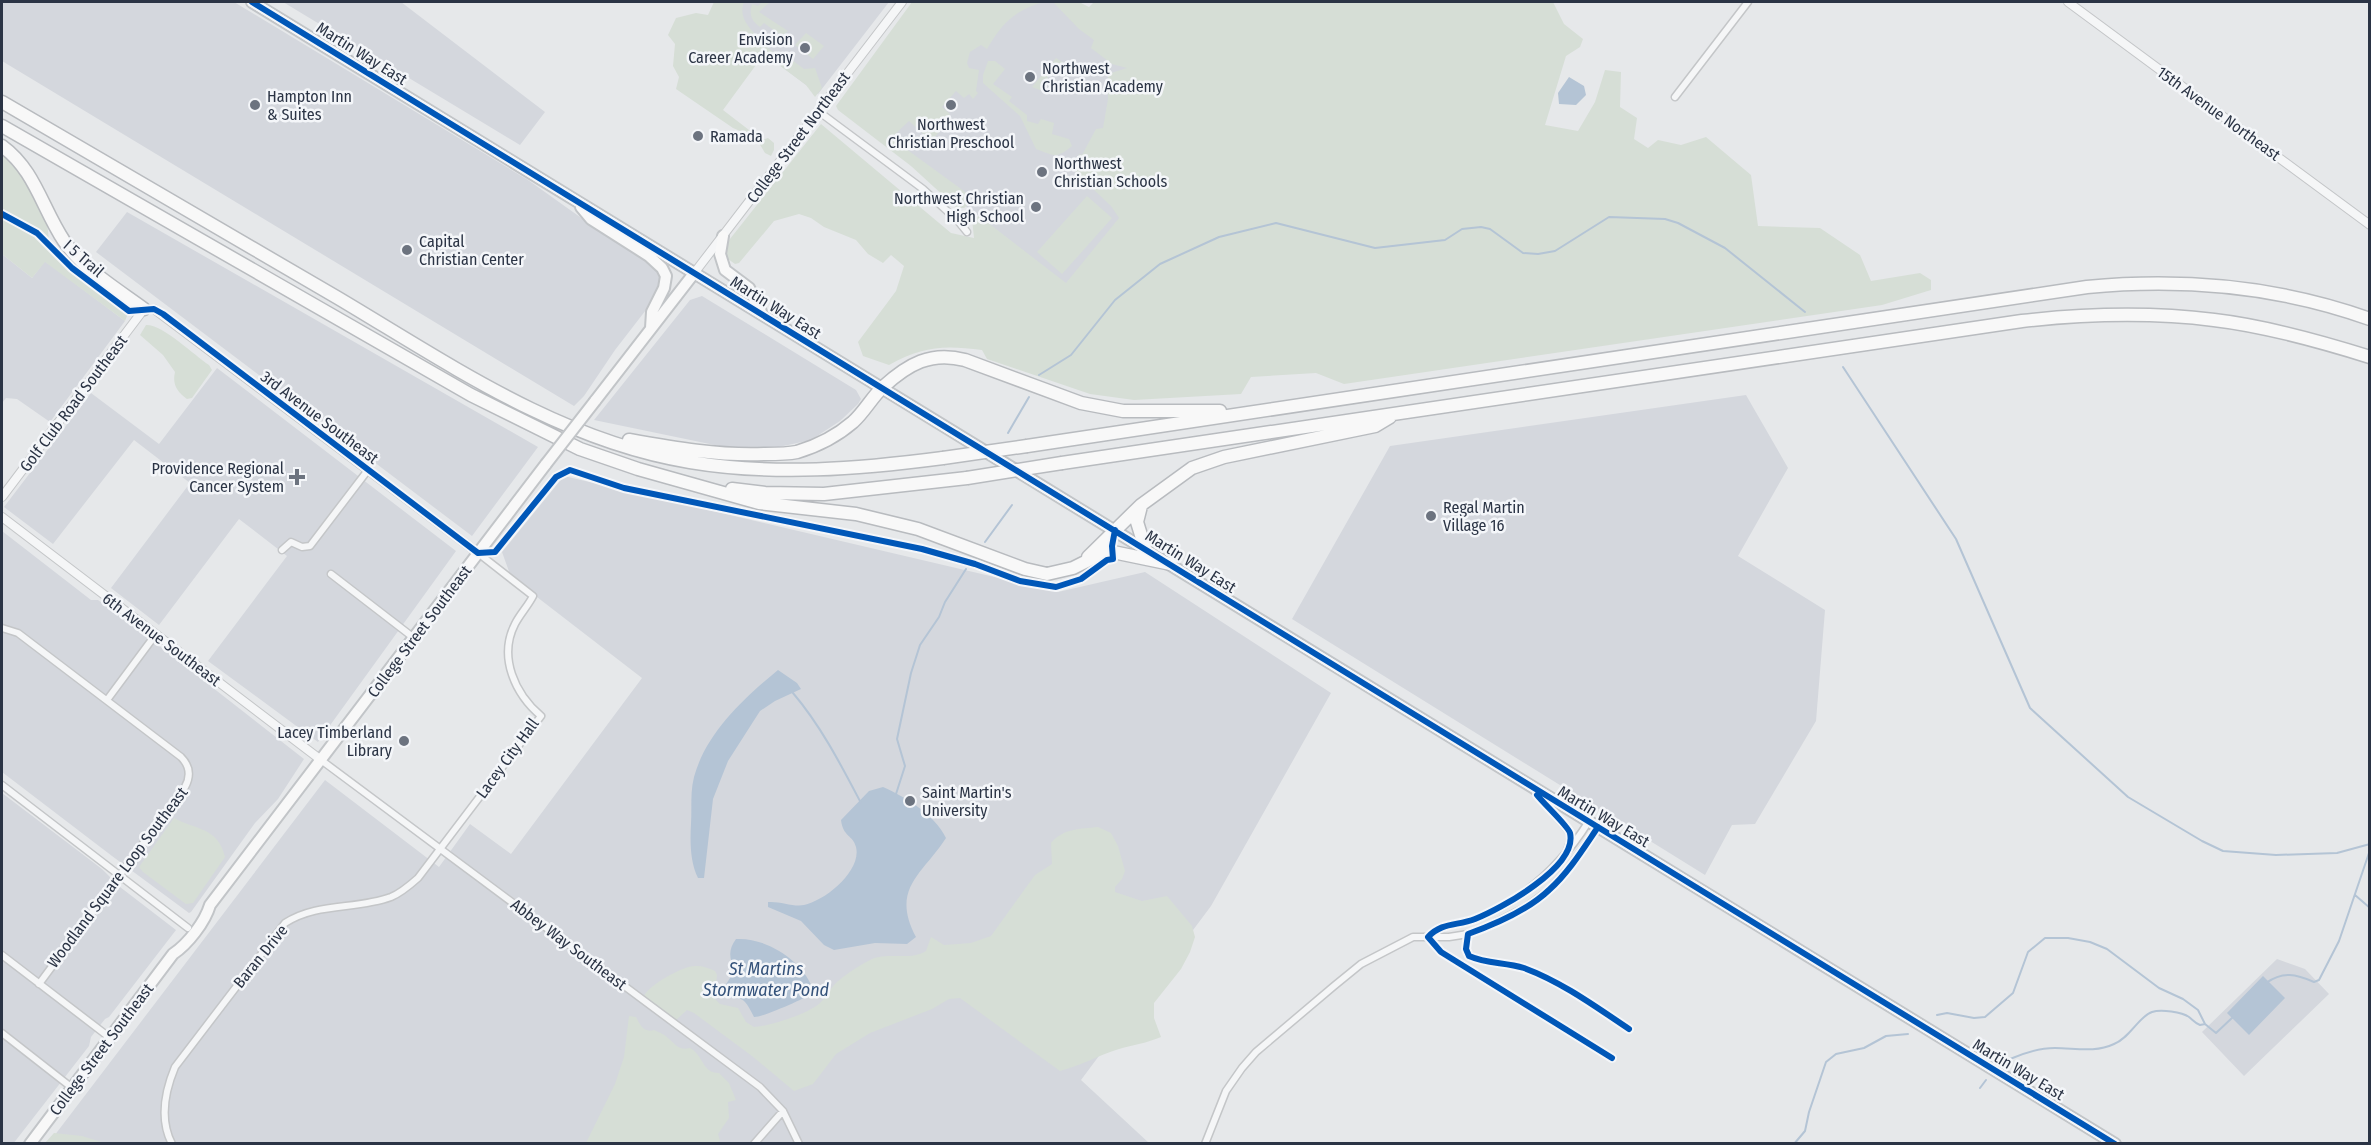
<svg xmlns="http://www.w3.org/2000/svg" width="2371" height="1145" font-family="'Fira Sans Condensed',sans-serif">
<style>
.built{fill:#d4d7dd}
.green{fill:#d6ded6}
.water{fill:#b4c4d5}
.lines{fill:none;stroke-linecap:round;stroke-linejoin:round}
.stream{stroke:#b4c4d5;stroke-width:2}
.minor-casing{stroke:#c4c6c8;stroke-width:9}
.tertiary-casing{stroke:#c4c6c8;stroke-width:10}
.primary-casing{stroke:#c2c5c8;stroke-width:14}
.motorway-casing{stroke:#b8bbbf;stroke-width:15}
.minor{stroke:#f5f6f7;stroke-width:6}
.tertiary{stroke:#f5f6f7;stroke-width:8}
.primary{stroke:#f8f8f8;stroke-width:10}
.motorway{stroke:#f8f8f8;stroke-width:12}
.primary-bridge-casing{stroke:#c2c5c8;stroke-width:14;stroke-linecap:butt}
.motorway-bridge-casing{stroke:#b8bbbf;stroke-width:15;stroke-linecap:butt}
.primary-bridge{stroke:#f8f8f8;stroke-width:10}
.motorway-bridge{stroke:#f8f8f8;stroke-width:12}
.cycleway-casing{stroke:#f4f6f9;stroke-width:10}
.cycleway{stroke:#0057b8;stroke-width:6}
.poi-dot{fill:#6c737f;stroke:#f4f6f9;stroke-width:2}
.labels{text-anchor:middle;stroke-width:5;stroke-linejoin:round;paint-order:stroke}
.poi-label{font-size:16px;fill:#2b3445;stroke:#f4f6f9;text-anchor:start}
.street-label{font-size:16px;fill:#2b3445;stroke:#f4f6f9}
.water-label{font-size:18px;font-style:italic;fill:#34527a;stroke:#f4f6f9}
</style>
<rect width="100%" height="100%" fill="#e6e8ea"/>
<path class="built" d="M2,2h232l294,178 59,42 67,40 6,7 2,14 -6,14 -41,53 -31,46 -10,10 -572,-345z
M283,2h118l144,110 -25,33z
M714,2h175l-71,92 -82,-62z
M994,2h62l141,126 -131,156 -229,-178z
M127,212l411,235 -66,89 -376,-284z
M2,254l30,24 13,-17 80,60 -75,101 -33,-23 -11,-1 -4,5z
M702,296l154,94 5,9 -3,5 -18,17 -29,19 -37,8h-45l-135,-28 96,-120z
M217,368l239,183 -138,191 -110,-81 79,-105 -48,-37 -80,106 -48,-37 79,-105 -56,-43 -81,104 -49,-37 87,-114 68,51z
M1746,395l42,73 -50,88 87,54 -9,111 -61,103 -23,1 -27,50 -413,-256 98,-173z
M564,476l494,116 87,-20 186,121 -120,213 -130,174 68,63 -1101,1 277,-364 114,87 31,-43 41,30 131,-176 -131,-101 -9,-25z
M2,531l89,69h7l64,48 142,111 -26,40 -23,24 -64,89 -2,1 -77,-57 -110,-84z
M2,793l100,76 18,18 56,43 -67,87 -4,2 -14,18 -2,9 -76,98 -11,-1z
M2277,959l28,10 24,25 -85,82 -42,-44z"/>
<path class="green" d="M714,2h30c-5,13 2,22 11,32l-2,3 31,23 4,-3 16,12 11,-1 7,20 -7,9 -9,-12 -42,-31 -41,56 39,30 6,-2 6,5v7l-3,6 -6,-3 -6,-10 -8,-2 -4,-7 -14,-6 -57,-39 3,-12 -6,-11 2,-22 -7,-9 8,-17 20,-5 12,2z
M762,2h8l-11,10 29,19 -6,5 -18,-13 -4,4c-9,-6 -11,-13 -8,-23l6,2z
M912,2h132c-29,8 -42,21 -57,47l-6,-4 -11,7 -3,11 2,5 10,2 -3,21 2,2 -5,6 -4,-5 -5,4 -8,-7 -14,16 8,7 -2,8 -17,19 -22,-20 -18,17 77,56 2,9 -6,5h-7l-46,-42 -73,-56 -2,-4z
M1053,2h26l10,5 5,-5h459l11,22 19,15 -3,8 -14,9 -21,69 33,6 17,-29 10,-32 16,2 -1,35 17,11 -3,21 14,9 10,-8 23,5 25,-8 45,38 7,51 62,2 40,27 11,26 49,-8 11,7v10l-49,15 -538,79 -28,-11 -65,4 -10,17 -107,6 -44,-6 -103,-35 -5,-9c-38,-5 -59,-4 -93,15l-26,-9 -5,-14 38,-51 8,-25 -13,-11 -8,8 -15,-9 -12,-14 -32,-13 -13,-9 -12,-4 -25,7 -35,42 -4,1 -11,-8 2,-12 95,-120 130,109 23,5 -2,-19 7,-3 87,67 53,-65 -8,-12 -36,-34 4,-18 3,1 14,-26 7,-1 5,-29v-25l19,-6 -15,-4 -21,-16 3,-8 -15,-11z
M806,33l18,13 -11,13 -18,-14z
M1056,58l22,14 -3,3 -27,1 -3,16 -13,-5z
M988,61h7l10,8 -12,15 19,13 -3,4 18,14v6l11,3 3,-5 13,4 -2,11 17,5 3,7c-16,13 -17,10 -36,3l-16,-33 -37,-33v-8z
M2,154l18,20 13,20 14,29 2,17 26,28 47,34 7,9 -4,10 -80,-59 -13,16 -30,-24z
M1087,196l25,22 -50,56 -25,-22z
M146,325c16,-1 48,30 63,40l3,5 -20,28 -5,1c-10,-7 -15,-15 -12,-27l-12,-17 -23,-20z
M174,818c22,12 44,9 51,39l-32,46 -7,1 -43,-32 -4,-5z
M1098,827l13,6 7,13 7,25 -3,8 -7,8v5l27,9 25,-5 25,30 3,11 -5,15 -9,17 -27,34v15l7,19c-14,6 -28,8 -42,12 -20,6 -39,17 -59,22l-100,-73 -11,1 -17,10 -62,24 -34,21 -23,30 -19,7 -42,-35 -58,-43 -7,-3 -11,10 -32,-24c5,-11 40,-31 52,-30 7,0 13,2 19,5l2,4 -2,24 5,5 18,4 8,14 8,5c16,-1 53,-13 65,-23 7,-6 11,-16 18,-22 9,-8 20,-15 31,-21 18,-11 40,1 58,-10l5,-14 13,8 27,-2 20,-7 44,-61 17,-11 -1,-21c13,-15 29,-14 47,-16z
M629,1016l7,1c4,8 8,16 18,13 4,2 10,4 14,8 7,6 11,13 22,10 14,8 12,25 29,25l10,10 7,17 -8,2 1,16 -11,16 2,7 -3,2h-131l29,-59 9,-27z
M54,1133l28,3 23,7h-60z"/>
<path class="water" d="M1569,77l15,9 2,9 -10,10 -17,-1 -1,-11z
M778,670l19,13 4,6 -26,12 -15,10 -32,50 -15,38 -9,79h-6c-8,-16 -8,-37 -7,-54 1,-15 -1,-32 3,-47 12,-44 50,-79 84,-107z
M883,787c24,11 51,27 63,51 -23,36 -56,50 -30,99l-9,7 -32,-1 -41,7 -10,-5 -23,-24 -33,-14v-5c12,-1 25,5 36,3 21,-4 58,-34 52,-58 -3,-12 -13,-10 -15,-27l28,-29z
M736,939c31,-2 69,23 78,53 -5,5 -53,26 -60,25 -14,-30 -15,-11 -31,-24l2,-7 10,-16c-6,-12 -7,-20 1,-31z
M2263,976l22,22 -36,37 -22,-22z"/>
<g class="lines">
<path class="stream" d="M1843,367l113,172 74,169 98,89 74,44 21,10 53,4 61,-2 33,-9
M1039,375l32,-20 44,-55 45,-36 59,-27 57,-14 99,25 70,-8 17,-11 19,-2 9,2 33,24 15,1 17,-3 54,-34 56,2 13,4 47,25 80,64
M1008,433l21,-36
M985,542l27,-37
M793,693c28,33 48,72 68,110
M896,794l9,-28 -8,-27 14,-66 9,-28 19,-28 6,-15 21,-33
M2355,895l15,13
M2266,983c17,-12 30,-9 48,-1l5,-2 20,-39 31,-91
M1937,1015l10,-2 27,5 11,-1 28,-24 15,-41 17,-14h23l22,4 17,7 52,39 24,11 15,11 7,14 11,9 17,-16
M2010,1059c14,-6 29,-11 45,-11 20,0 40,5 59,-4 17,-7 24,-27 38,-32 9,-3 30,0 37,5 4,3 6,6 11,8l5,-1
M1980,1088l6,-8
M1794,1144l11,-13 4,-19 17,-50 10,-8 28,-6 22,-12 22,-2"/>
<g class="minor-casing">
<path id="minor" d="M1675,97l73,-95
M818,111l105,78 35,32 9,11
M282,550l9,-8 11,5 8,-1 58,-76
M331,574l83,64
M2,628l16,5 163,124c9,9 10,19 4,30l-146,197
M107,700l49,-66
M321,760l439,327 23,24 16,33
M2,785l186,143
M1534,790c6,9 35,39 36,44 2,7 -2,13 -4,19
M1428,937c14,-15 29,-11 47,-18 49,-19 86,-53 114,-98
M2,955l107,82
M2,1033l69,54
M172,1144c-13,-25 -7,-53 3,-77l110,-144c32,-21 71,-13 106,-26 10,-4 18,-11 27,-19l123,-162c-26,-22 -43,-59 -26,-92 5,-10 13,-18 18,-28l-55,-43
M754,1144l29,-33
M1205,1144l21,-53 16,-23 14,-16 78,-66 27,-22 52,-27h36l19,-3 21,-8 37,-19 23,-17 19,-21 30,-42"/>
</g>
<g class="tertiary-casing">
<path id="tertiary" d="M2068,2l302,223
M695,272l207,-270
M2,497l142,-188h10l324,244
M2,517l319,243"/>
</g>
<g class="primary-casing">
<path id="primary" d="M252,2l1863,1142
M581,207l10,12 58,37 13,12 4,8 -2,12 -12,24 -1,16
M723,236l-3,18 5,16 24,18 12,24
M595,401l100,-129
M30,1144l143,-190c15,-10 32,-32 37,-49l336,-441"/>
</g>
<g class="motorway-casing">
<path id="motorway" d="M2,102c112,65 224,131 336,196 111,66 222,143 352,164 84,14 169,7 253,-4
M2,126l469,269 109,54 58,20 121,34 97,11 62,15 107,40 22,5 26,-6 28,-14 12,-2 58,12
M2,146c33,24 40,62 62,95 19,28 53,48 80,68
M629,440c45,8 90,16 136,14 11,0 22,0 32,-2 20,-6 41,-17 56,-30 12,-11 19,-25 30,-35 25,-23 48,-36 82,-27l116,43 42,8h97
M1027,446l1060,-159c96,-9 191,-1 283,32
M1062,463l960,-142c63,-7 128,-9 192,-1 52,6 105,21 156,37
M732,489l33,4 59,1 143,-16
M1141,506l-4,16 8,26
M1088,557l53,-52 51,-37 32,-11 151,-31 15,-9"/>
</g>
<use href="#minor" class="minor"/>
<use href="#tertiary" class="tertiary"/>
<use href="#primary" class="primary"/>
<use href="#motorway" class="motorway"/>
<g class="primary-bridge-casing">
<path id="primary-bridge" d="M546,464l49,-63"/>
</g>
<g class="motorway-bridge-casing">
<path id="motorway-bridge" d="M943,458l84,-12
M967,478l95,-15"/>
</g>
<use href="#primary-bridge" class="primary-bridge"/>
<use href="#motorway-bridge" class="motorway-bridge"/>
<g class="cycleway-casing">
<path id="cycleway" d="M252,2l1863,1142
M2,214l35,19 35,35 57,43 25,-2 9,5 315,239 17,-1 61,-75 14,-7 54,18 298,61 53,15 45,17 36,6 25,-8 26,-19 6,-1 -1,-13 3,-16
M1537,795c7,9 31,31 33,38 8,34 -70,76 -95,86 -18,7 -33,3 -47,18l13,15 171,106
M1598,827c-15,22 -29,45 -49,63 -21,20 -53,34 -81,44l-2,15 3,7c18,8 36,6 55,12 38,14 72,39 105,61"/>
</g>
<use href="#cycleway" class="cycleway"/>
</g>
<g class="poi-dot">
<circle cx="805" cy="48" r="6"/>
<circle cx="1030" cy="77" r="6"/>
<circle cx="255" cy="105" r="6"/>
<circle cx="951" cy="105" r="6"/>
<circle cx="698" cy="136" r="6"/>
<circle cx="1042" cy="172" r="6"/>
<circle cx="1036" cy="207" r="6"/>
<circle cx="407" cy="250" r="6"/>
<path d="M294 468h6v6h6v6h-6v6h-6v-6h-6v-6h6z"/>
<circle cx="1431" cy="516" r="6"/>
<circle cx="404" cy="741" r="6"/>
<circle cx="910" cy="801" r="6"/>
</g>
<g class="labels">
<g class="poi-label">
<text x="793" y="45" text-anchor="end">Envision<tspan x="793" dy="18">Career Academy</tspan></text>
<text x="1042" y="74">Northwest<tspan x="1042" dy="18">Christian Academy</tspan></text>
<text x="267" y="102">Hampton Inn<tspan x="267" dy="18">&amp; Suites</tspan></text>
<text x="951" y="130" text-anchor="middle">Northwest<tspan x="951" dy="18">Christian Preschool</tspan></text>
<text x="710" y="142">Ramada</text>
<text x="1054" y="169">Northwest<tspan x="1054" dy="18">Christian Schools</tspan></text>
<text x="1024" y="204" text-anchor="end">Northwest Christian<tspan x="1024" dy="18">High School</tspan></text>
<text x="419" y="247">Capital<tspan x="419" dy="18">Christian Center</tspan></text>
<text x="284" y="474" text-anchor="end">Providence Regional<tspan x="284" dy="18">Cancer System</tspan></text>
<text x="1443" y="513">Regal Martin<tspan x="1443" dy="18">Village 16</tspan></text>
<text x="392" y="738" text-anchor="end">Lacey Timberland<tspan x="392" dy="18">Library</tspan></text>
<text x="922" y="798">Saint Martin's<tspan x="922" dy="18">University</tspan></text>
</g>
<g class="street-label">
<text transform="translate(362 53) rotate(32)" y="6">Martin Way East</text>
<text transform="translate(2219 113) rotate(36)" y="6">15th Avenue Northeast</text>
<text transform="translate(798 137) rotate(-53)" y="6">College Street Northeast</text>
<text transform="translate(84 258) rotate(41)" y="6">I 5 Trail</text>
<text transform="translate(776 307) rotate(32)" y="6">Martin Way East</text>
<text transform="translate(73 403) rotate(-53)" y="6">Golf Club Road Southeast</text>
<text transform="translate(320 417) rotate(37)" y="6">3rd Avenue Southeast</text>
<text transform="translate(1191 561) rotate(32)" y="6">Martin Way East</text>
<text transform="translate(419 631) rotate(-53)" y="6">College Street Southeast</text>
<text transform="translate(162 639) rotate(37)" y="6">6th Avenue Southeast</text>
<text transform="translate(507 758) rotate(-54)" y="6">Lacey City Hall</text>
<text transform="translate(1604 816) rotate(31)" y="6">Martin Way East</text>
<text transform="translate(117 877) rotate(-53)" y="6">Woodland Square Loop Southeast</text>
<text transform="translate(569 944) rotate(37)" y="6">Abbey Way Southeast</text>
<text transform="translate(260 956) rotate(-51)" y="6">Baran Drive</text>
<text transform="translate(101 1049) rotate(-53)" y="6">College Street Southeast</text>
<text transform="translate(2019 1069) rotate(31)" y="6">Martin Way East</text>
</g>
<g class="water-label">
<text x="766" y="975">St Martins<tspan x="766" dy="21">Stormwater Pond</tspan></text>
</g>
</g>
<rect width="2371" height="1145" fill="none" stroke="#2b3445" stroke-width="6"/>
</svg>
